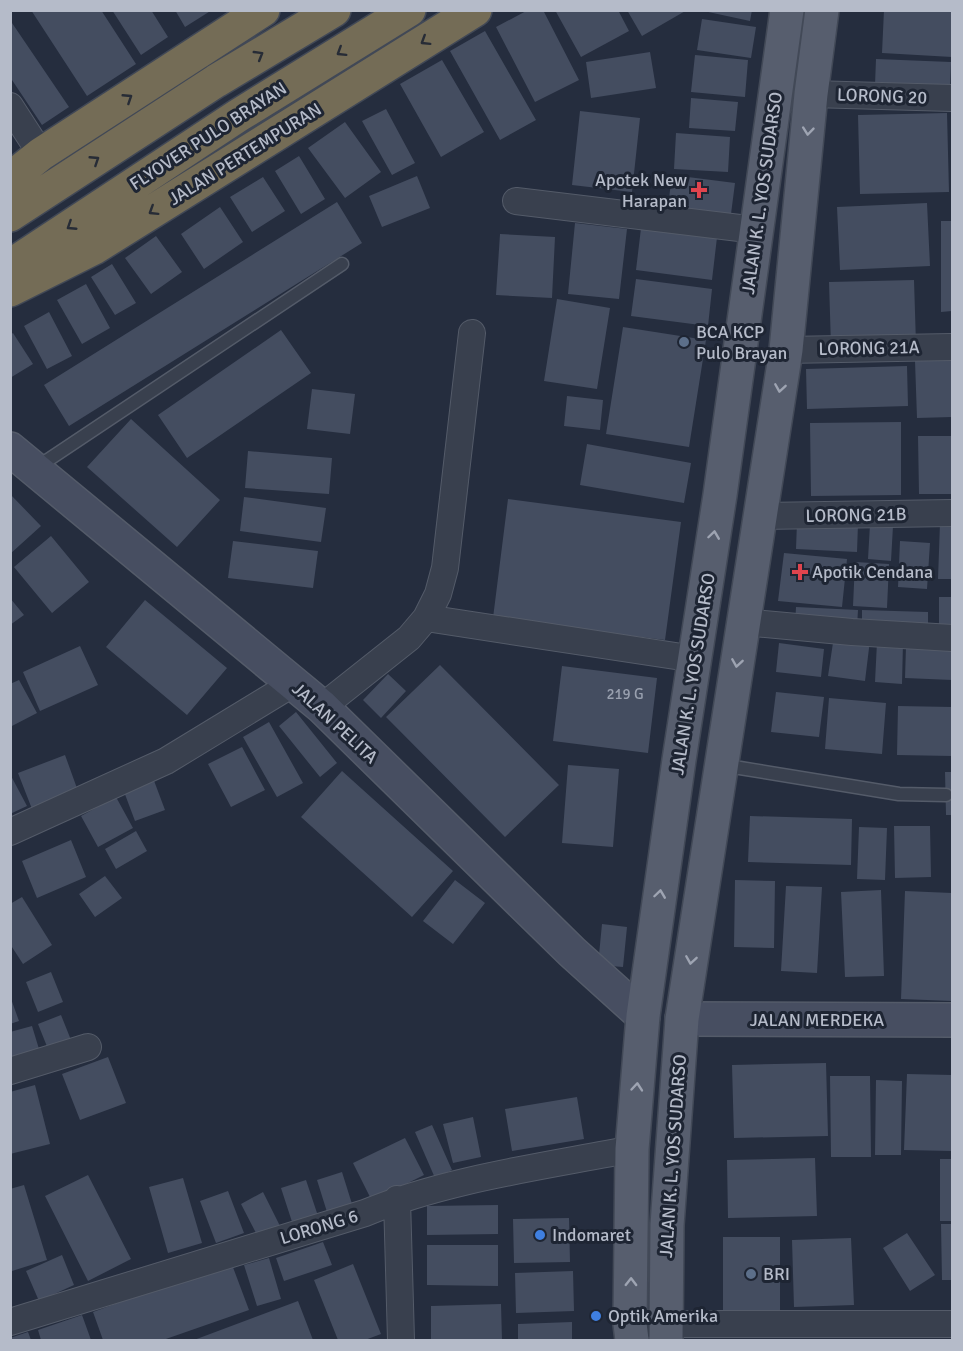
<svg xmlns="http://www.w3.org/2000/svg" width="963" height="1351" font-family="Signika,sans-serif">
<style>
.building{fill:#444d60}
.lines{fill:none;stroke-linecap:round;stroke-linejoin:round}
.lane-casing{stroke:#545b69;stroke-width:15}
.street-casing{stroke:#545b69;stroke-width:28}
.secondary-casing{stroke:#545b69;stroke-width:36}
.primary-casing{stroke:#424957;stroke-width:36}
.highway-casing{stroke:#414856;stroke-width:36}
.lane{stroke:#39404e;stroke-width:12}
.street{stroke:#39404e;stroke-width:26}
.secondary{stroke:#474e61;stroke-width:33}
.primary{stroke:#575e6e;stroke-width:33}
.highway{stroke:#746c56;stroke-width:33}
.oneway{stroke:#272c36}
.oneway2{stroke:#9ea4b2}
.health-dot{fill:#e0444e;stroke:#1e2533;stroke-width:2}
.service-dot{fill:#5c6f8a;stroke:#1e2533;stroke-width:2}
.shop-dot{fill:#3f7fe0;stroke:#1e2533;stroke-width:2}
.labels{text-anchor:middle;stroke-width:6;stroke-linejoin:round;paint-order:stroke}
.number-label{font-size:15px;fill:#99a0af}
.street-label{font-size:18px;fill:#b5bbc9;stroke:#1e2533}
.poi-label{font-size:18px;fill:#b5bbc9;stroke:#1e2533;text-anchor:start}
</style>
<rect width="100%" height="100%" fill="#252d3e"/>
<path class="building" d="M31,10h70l35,54 -49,32z
M112,10h39l17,27 -27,18z
M175,10h37l-27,17z
M528,10h15l36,70 -44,22 -39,-75z
M555,10h63l11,21 -48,26z
M627,10h60l-45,26z
M699,10h53l-2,11z
M884,10h68v47l-70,-4z
M702,19l54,8 -5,31 -54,-8z
M10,20l59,87 -27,18 -32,-48z
M485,31l51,89 -36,20 -50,-89z
M650,52l6,36 -65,10 -5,-36z
M695,55l53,5 -3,37 -54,-5z
M876,59l75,3 -1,26 -75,-3z
M442,60l42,72 -43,25 -41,-73z
M691,98l47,4 -3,29 -46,-3z
M386,109l29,54 -23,12 -30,-54z
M580,111l60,7 -8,74 -60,-7z
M947,113l2,79 -89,2 -2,-79z
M345,122l36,50 -36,26 -37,-50z
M676,133l54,4 -2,35 -54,-3z
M299,156l26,43 -24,15 -26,-43z
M672,175l63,8 -4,31 -63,-8z
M417,176l13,32 -48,19 -13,-31z
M263,177l22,34 -33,21 -22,-35z
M337,202l25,41 -293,183 -25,-41z
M927,203l3,63 -90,4 -3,-63z
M220,207l23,35 -39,27 -23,-35z
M642,220l76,9 -6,51 -76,-10z
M941,221h11v90l-11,1z
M575,223l52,6 -8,70 -51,-5z
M500,234l55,3 -3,61 -56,-3z
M156,236l26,36 -31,22 -26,-36z
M112,264l24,39 -21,12 -24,-38z
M636,279l76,10 -4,37 -77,-10z
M914,280l2,64 -85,2 -2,-64z
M86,284l24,44 -28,16 -25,-44z
M557,299l53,9 -13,81 -53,-8z
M49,312l23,44 -25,13 -23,-43z
M623,327l83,13 -17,107 -83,-13z
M281,330l30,43 -124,85 -29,-43z
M13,333l20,31 -23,14v-43z
M952,360v57l-35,1 -2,-57z
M907,366l1,40 -101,3 -1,-40z
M312,389l43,5 -5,40 -43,-5z
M567,396l36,4 -3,30 -36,-4z
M131,419l89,81 -43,47 -90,-80z
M901,422v73l-90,1 -1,-73z
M918,436h34v58h-33z
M587,444l104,19 -7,40 -104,-18z
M248,451l84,7 -3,36 -84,-6z
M10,494l31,32 -31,28z
M244,497l82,11 -5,34 -81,-11z
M508,499l173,23 -16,118 -172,-22z
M797,522l61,2 -1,28 -61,-3z
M940,523h12v56h-14z
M870,524l23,2 -2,35 -23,-2z
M51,536l38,46 -37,31 -38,-46z
M233,541l85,10 -5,37 -85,-10z
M900,541l30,2 -3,46 -29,-2z
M784,553l63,6 -5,48 -64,-6z
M855,562l34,2 -2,44 -34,-2z
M939,597h13v34h-13z
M10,598l14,17 -14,10z
M145,600l82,68 -40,47 -81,-68z
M796,607l62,3 -1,17 -62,-2z
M862,610l66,2v21l-66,-2z
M834,636l36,4 -5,41 -37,-5z
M877,642l26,1 -1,41 -27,-2z
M779,643l45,6 -3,28 -45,-5z
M80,646l18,39 -58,26 -17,-39z
M906,646l46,2v32l-47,-2z
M440,665l119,120 -54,52 -119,-120z
M562,666l95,12 -9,75 -95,-12z
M388,674l18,17 -25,27 -18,-18z
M19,680l18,33 -27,14v-43z
M776,692l48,5 -5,40 -48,-5z
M829,698l57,5 -4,51 -57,-5z
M898,706l54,1v49l-55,-1z
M296,712l41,51 -17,14 -41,-51z
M269,722l34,61 -26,14 -34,-60z
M242,747l23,43 -34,17 -23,-43z
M65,755l13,36 -46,18 -14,-36z
M568,765l51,4 -6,78 -51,-4z
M342,771l111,100 -41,46 -111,-100z
M945,772h7v43h-6z
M10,774l17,32 -17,8z
M153,778l12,32 -30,11 -12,-32z
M116,797l17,31 -35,19 -17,-31z
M750,816l102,3 -1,46 -103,-3z
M894,826h36l1,51 -36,1z
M859,827l28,1 -2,52 -28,-1z
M136,831l11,20 -31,18 -11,-20z
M71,840l15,37 -49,21 -15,-37z
M105,876l17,22 -27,19 -16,-23z
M455,880l30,23 -32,41 -30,-23z
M735,880l40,1 -1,67 -40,-1z
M786,886l36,1 -5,86 -36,-2z
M881,890l3,86 -39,1 -4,-85z
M905,891l47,2v108l-51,-2z
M22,897l30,48 -29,19 -13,-20v-40z
M602,924l25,3 -4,40 -25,-2z
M51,972l12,30 -25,10 -12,-30z
M10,996l9,25 -9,3z
M61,1015l10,25 -23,9 -10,-25z
M32,1026l7,23 -29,8v-25z
M108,1057l18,46 -46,17 -18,-46z
M826,1063l2,73 -94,2 -2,-73z
M907,1074l45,1v76l-48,-1z
M830,1076h40l1,81h-40z
M876,1080l26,1 -1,74h-26z
M35,1085l15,59 -40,10v-62z
M577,1097l7,42 -72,12 -7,-42z
M473,1117l8,40 -28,6 -10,-39z
M432,1125l20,45 -17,8 -20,-46z
M405,1138l19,37 -52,26 -19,-38z
M815,1158l2,58 -89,2 -1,-58z
M940,1159h12v62h-12z
M342,1172l10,32 -25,8 -10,-32z
M88,1175l43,84 -43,22 -43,-85z
M183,1178l19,65 -34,10 -19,-66z
M306,1180l13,39 -25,9 -13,-40z
M24,1185l23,75 -35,11 -2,-82z
M228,1191l16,42 -28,10 -16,-42z
M263,1192l17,34 -22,11 -17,-33z
M498,1205v29l-71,1v-29z
M569,1218l1,44 -56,1 -1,-44z
M941,1224h11v56h-10z
M907,1233l28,42 -25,16 -27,-43z
M723,1237h57v74h-57z
M851,1238l3,67 -60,2 -2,-67z
M323,1242l9,23 -48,16 -8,-23z
M427,1245h71v41l-71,-1z
M62,1255l12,30 -35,16 -13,-30z
M269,1258l12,41 -24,7 -13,-41z
M231,1262l18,48 -86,30h-60l-10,-28z
M353,1264l28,70 -16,6h-27l-24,-60z
M573,1271l1,40 -58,2 -1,-40z
M298,1301l15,39h-119z
M501,1304l1,36h-71v-34z
M82,1315l9,25h-50l-3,-10z
M572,1322v18h-54v-16z
M28,1332l3,8h-21v-2z"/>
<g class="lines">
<g class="lane-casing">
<path id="lane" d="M36,468l306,-204
M721,767l19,1 159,26 47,1"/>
</g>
<g class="street-casing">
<path id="street" d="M811,94l141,4
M10,106l31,48
M516,201l240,29
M786,350l166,-3
M760,516l192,-3
M426,618l269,41
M743,622l109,10 100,6
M322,707l87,-69 17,-20 12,-24 7,-26 27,-235
M10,832l156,-71 128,-78
M10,1071l78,-24
M397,1199l4,141
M10,1322l355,-109c81,-34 181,-47 267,-64
M630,1324h322"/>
</g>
<g class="secondary-casing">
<path id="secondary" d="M10,449l312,258 250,245 71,64
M682,1019l270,1"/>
</g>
<g class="primary-casing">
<path id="primary" d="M632,1340l-2,-16 2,-175 11,-133 36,-256 41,-265 67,-485
M666,1340l1,-115 15,-206 104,-669 25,-256 11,-84"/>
</g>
<g class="highway-casing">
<path id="highway" d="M10,179l31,-25 222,-144
M10,215l206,-134 118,-71
M10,266l229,-151 170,-105
M10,290l84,-42 381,-238"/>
</g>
<use href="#lane" class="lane"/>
<use href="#street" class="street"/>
<use href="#secondary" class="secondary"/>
<use href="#primary" class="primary"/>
<use href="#highway" class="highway"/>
</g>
<defs><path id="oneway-chevron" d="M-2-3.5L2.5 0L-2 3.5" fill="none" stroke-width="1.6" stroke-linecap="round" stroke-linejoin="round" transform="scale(1.5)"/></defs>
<g class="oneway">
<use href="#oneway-chevron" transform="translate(425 41) rotate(148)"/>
<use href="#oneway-chevron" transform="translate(341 52) rotate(148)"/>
<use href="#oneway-chevron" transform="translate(259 55) rotate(-31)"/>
<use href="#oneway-chevron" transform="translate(128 98) rotate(-33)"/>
<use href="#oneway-chevron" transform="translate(95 160) rotate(-33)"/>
<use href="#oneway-chevron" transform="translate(153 211) rotate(148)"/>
<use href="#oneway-chevron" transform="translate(71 226) rotate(147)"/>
</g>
<g class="oneway2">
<use href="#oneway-chevron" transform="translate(808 131) rotate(96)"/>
<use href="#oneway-chevron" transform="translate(780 388) rotate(99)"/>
<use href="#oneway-chevron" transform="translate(714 535) rotate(-82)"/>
<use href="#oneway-chevron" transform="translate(737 663) rotate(99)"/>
<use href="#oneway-chevron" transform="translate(660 894) rotate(-82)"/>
<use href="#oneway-chevron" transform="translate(691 960) rotate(99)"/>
<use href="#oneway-chevron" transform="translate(637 1087) rotate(-85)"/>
<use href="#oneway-chevron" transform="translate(631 1282) rotate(-89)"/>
</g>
<g class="health-dot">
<path d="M696 181h6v6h6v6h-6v6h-6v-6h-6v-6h6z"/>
<path d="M797 563h6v6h6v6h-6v6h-6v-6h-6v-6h6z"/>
</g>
<g class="service-dot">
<circle cx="684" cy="342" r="6"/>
<circle cx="751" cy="1274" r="6"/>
</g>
<g class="shop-dot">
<circle cx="540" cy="1235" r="6"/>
<circle cx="596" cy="1316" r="6"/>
</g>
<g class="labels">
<g class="number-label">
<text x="625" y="699">219 G</text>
</g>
<g class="street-label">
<text transform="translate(882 96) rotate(2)" y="6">LORONG 20</text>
<text transform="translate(208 136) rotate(-33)" y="6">FLYOVER PULO BRAYAN</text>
<text transform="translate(245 154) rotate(-32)" y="6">JALAN PERTEMPURAN</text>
<text transform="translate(762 193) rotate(-82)" y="6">JALAN K. L. YOS SUDARSO</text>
<text transform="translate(869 348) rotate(-1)" y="6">LORONG 21A</text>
<text transform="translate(856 515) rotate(-1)" y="6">LORONG 21B</text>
<text transform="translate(693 674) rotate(-81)" y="6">JALAN K. L. YOS SUDARSO</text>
<text transform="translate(335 723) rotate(43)" y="6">JALAN PELITA</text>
<text x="817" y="1026">JALAN MERDEKA</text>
<text transform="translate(673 1156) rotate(-86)" y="6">JALAN K. L. YOS SUDARSO</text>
<text transform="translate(319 1227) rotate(-17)" y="6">LORONG 6</text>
</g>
<g class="poi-label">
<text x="687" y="186" text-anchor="end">Apotek New<tspan x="687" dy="21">Harapan</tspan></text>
<text x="696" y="338">BCA KCP<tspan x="696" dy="21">Pulo Brayan</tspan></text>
<text x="812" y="578">Apotik Cendana</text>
<text x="552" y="1241">Indomaret</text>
<text x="763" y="1280">BRI</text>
<text x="608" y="1322">Optik Amerika</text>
</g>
</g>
<rect width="963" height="1351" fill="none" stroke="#b5bbc9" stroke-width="24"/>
</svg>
